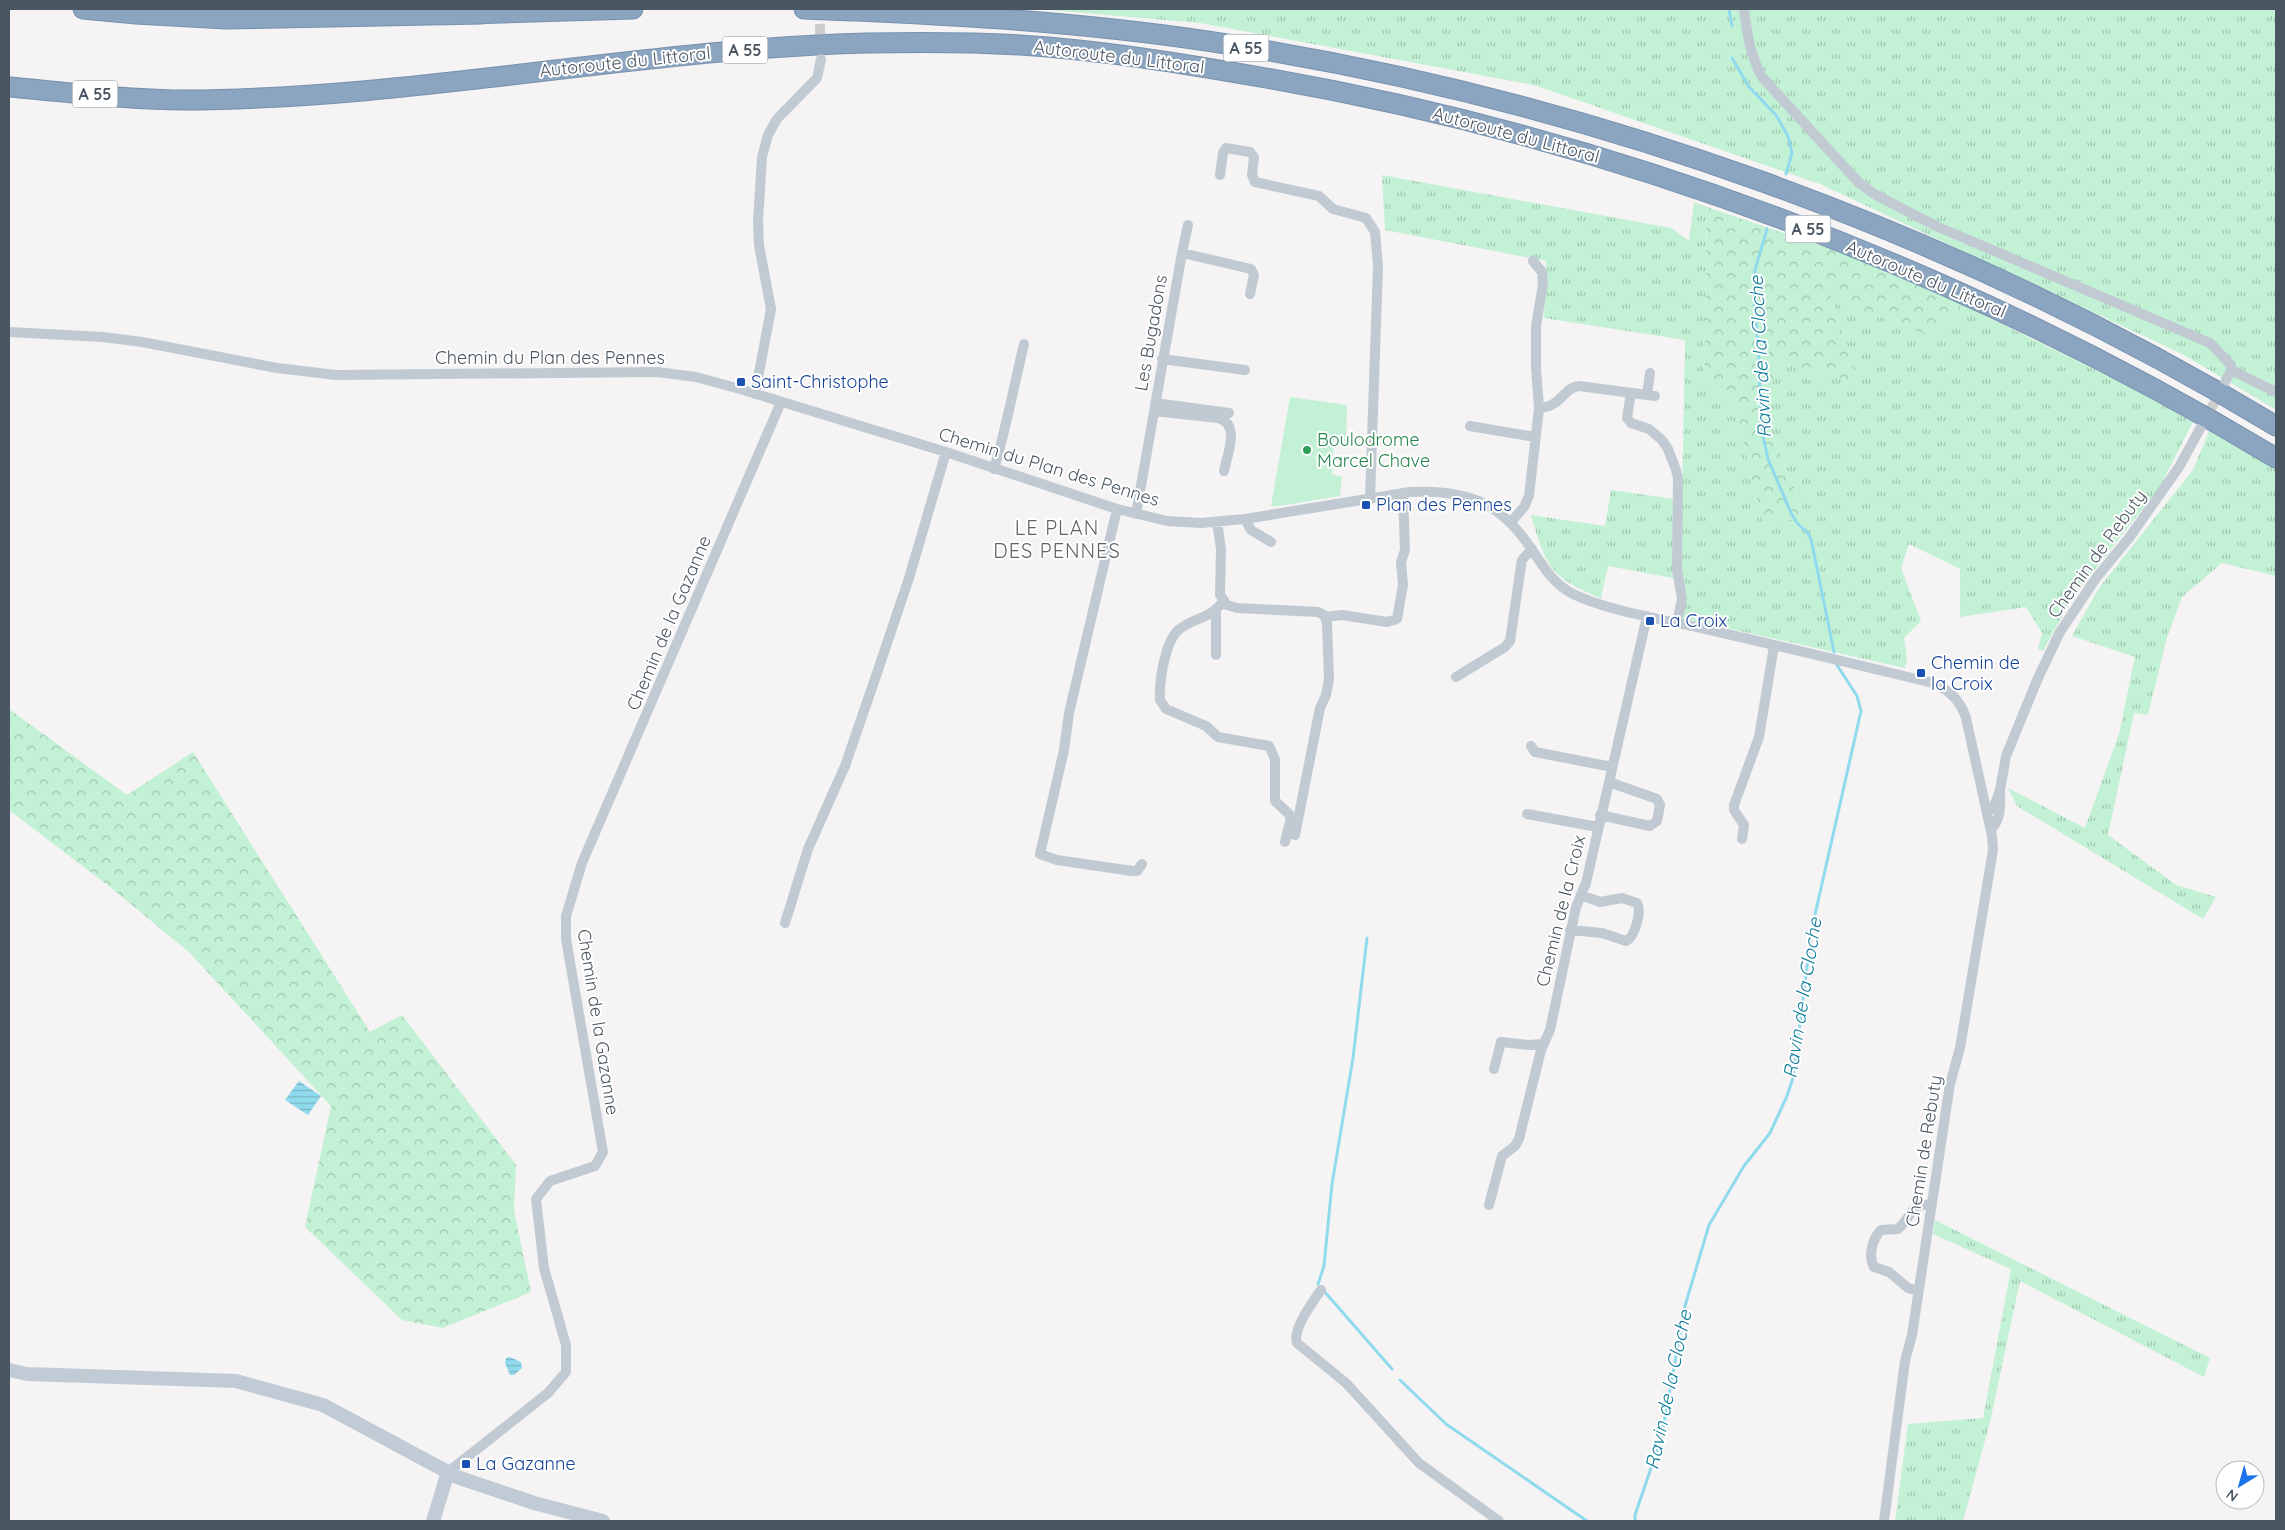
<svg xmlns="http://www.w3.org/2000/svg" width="2285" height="1530" font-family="Quicksand,sans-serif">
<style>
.grass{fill:url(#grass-tufts)}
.forest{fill:url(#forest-crowns)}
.park{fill:#c3f1d5}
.water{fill:url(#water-rules)}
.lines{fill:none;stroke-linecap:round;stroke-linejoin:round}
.stream{stroke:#90daee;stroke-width:3}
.street-tunnel{stroke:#caccce;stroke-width:10;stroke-dasharray:10 5;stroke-linecap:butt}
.highway-casing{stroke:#7690ad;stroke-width:21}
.street{stroke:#c1cad2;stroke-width:10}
.secondary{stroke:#c1cbd6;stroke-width:14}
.highway{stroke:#8ba5c1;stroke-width:19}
.transit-dot{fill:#1a4fb4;stroke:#fff;stroke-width:2}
.leisure-dot{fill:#2e9e5b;stroke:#fff;stroke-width:2}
.labels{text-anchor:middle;stroke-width:4;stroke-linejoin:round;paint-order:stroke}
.shield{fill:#fff;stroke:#808990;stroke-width:1}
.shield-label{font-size:16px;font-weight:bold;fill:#4a5661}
.street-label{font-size:18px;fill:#4a5661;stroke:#fff}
.transit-label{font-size:18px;fill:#164399;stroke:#fff;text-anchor:start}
.leisure-label{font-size:18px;fill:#27864d;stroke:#fff;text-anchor:start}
.water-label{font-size:19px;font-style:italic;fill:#0c7c9b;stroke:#fff}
.quarter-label{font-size:20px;letter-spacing:1px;fill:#5f6368;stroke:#fff}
</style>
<defs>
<pattern id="grass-tufts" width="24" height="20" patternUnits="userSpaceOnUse" patternTransform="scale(1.25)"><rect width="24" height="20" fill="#c3f1d5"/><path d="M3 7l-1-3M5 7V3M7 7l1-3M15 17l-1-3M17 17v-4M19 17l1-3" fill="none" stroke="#a0c6b0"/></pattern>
<pattern id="forest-crowns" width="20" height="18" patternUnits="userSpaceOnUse" patternTransform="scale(1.25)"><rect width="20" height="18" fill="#c3f1d5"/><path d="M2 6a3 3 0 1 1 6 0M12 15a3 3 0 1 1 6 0" fill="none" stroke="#a0c6b0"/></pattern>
<pattern id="water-rules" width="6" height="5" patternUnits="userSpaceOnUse" patternTransform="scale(1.25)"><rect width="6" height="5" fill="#90daee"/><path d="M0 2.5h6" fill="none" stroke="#78b4c4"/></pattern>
</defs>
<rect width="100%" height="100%" fill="#f5f3f3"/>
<path class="grass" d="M1038,9h1238v401l-92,-55 -364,-171 -286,-99 -334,-62z
M1382,175l289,53 18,13 5,-39 13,5 -3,176 30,22 29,118 44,-5 -39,-93 7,-67 84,26 -30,-92 102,44 30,-32 168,82 64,36 -34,66 -88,112 -28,51 -5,-2 4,-16 -16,-26 -66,10v-48l-51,-25 -8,24 20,53 -17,17 3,20 -2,10 -223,-50 1,-38 -75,-14 -7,32c-51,-20 -55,-32 -70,-83l74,11 6,-36 71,10 3,-160 -141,-22 2,-57 -161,-31z
M2209,431l67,37v108l-54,-13 -40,34 -15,40 -19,78 -14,-2 -26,122 68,50 40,12 -13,22 -186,-113 -9,-18 77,40 34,-94 16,-77 -63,-21 27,-48 94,-118z
M1935,1220l275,138 -6,19 -184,-96 -30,141 -27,99h-68l13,-97 75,-6 28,-149 -78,-35z"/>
<path class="forest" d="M1707,207l136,46 118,51 -30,32 -81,-28 -20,-15 29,91 -84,-25 -7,66 39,93 -44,5 -29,-118 -30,-22z
M9,709l118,86 66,-43 177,280 32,-17 114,150 -2,45 17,82 -88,36 -41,-8 -97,-93 26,-121 -141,-153 -80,-66 -101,-77z"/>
<path class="park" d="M1290,397l57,8 -1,36 -12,-1 -2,35 10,1 -2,20 -61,10h-8z"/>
<path class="water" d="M299,1081l22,15 -13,19 -23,-15z
M506,1358l4,-1 11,5 1,6 -8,7h-4l-5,-12z"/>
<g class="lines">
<path class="stream" d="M1729,9l3,17
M1732,58l17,29 27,28 12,21 4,17 -6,21
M1767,229l-12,41 -1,28 5,61 2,68 7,32 24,56 6,9 10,9 3,6 23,113
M1318,1284l6,-18 8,-82 21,-126 14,-120
M1324,1291l68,78
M1400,1380l46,44 141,97
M1635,1521v-6l26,-76 24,-133 24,-81 35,-59 26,-33 17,-37 6,-18 19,-150 49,-217 -4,-15 -20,-31"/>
<path class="street-tunnel" d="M819,9l2,39
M2204,422l17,-32"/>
<g class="highway-casing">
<path id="highway" d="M83,9l53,5 90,5 256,-5
M804,9c135,5 269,12 403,32 376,56 744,189 1069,385
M471,14l162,-5
M9,87c58,5 118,13 176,13 229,-1 454,-51 682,-57 51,-1 102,-1 153,2 82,5 165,19 246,33 356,62 700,194 1010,380"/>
</g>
<path class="street" d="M1744,9c3,24 6,46 18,68l97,106 17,12 60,31 274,117 21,22v5l-6,12
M1220,175l3,-22 3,-5 24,4 4,5 -2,18 3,7 64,14 14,13 33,9 9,14 3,34 -8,232
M1182,253l6,-28
M9,332l94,5 39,5 135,26 59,7 321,-3 39,5 44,12 206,63 171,57 50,12 34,2 44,-4 165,-27c56,-3 91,10 122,58 12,17 21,34 41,44 33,16 87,25 124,33 77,18 155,36 232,55 19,6 31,17 37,36l26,118 1,14 -33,198 -10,36 -38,251 -7,26 -21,160
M1162,359l83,11
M2231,370l45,22
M1631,393l-4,25 4,5 18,6 13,11 6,9 8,21 2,9 -1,91 5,29 -5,24
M755,394l16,-85 -12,-64 -1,-23 4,-65 6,-22 9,-16 40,-41 4,-19
M1647,395l3,-22
M1155,403l74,10
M1539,408c23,-1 23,-20 40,-22l76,10
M1154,411l64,7c23,6 9,37 6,53
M1470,426l65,11
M994,469c12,-41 20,-83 30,-125
M1117,509l-48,204 -5,37 -24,104 17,6 75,11h5l5,-7
M1136,514l46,-261 69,16 3,6 -4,19
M1245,519l6,11 20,12
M1217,522l4,27 -1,46 7,10 10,3 81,4 6,3 3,8 2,56 -3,16 -6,13 -25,127
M1511,522l13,-15 5,-11 10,-88 -3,-40v-42l7,-42 -1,-12 -9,-11
M1223,602c-15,18 -25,14 -42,26 -16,10 -22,54 -21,72l6,9 40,17 12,11 51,9 6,13v42l15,14v7l-5,20
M1216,611v44
M1325,617l17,-2 45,7 10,-3 6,-34 -2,-23 4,-12 -2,-57
M1456,677l49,-30 5,-6 11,-75 1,-6 10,-11
M1531,746l4,6 77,15
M2000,790l6,-34 32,-78 22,-46 36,-54 33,-40 50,-71 22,-40
M1527,814l71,13
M1987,814l8,-10 5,-14c0,13 2,29 -9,39
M1600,815l50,11 7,-5 3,-16 -3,-6 -48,-17
M1742,839l2,-14 -10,-15v-5l25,-68 15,-91
M785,923l23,-74 37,-83 32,-93 32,-95 37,-126
M1570,930l32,3 24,8c9,-4 16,-30 11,-38l-15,-5 -22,4 -19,-7
M1494,1069l7,-27 28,3 14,-1
M1489,1205l13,-49 13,-10 4,-7 22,-89 9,-20 26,-123 10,-24 61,-267
M1321,1290c-8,12 -29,39 -24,53l49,40 73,80 80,58
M1918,1291l-10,-3 -19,-16 -15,-5c-6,-11 -2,-28 7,-37l17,-1c14,-12 12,-27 34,-24
M448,1472l100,-79 18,-21v-27l-22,-77 -8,-69 14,-18 45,-15 8,-14 -37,-213v-23l16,-53 199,-461"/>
<path class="secondary" d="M9,1370l18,4 209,7 87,24 134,72 77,26 69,18
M433,1521l15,-49"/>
<use href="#highway" class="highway"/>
</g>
<g class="transit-dot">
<rect x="736" y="377" width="10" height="10" rx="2.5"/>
<rect x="1361" y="500" width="10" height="10" rx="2.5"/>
<rect x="1645" y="616" width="10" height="10" rx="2.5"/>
<rect x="1916" y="668" width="10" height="10" rx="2.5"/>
<rect x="461" y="1459" width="10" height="10" rx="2.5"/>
</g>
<circle class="leisure-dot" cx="1307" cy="450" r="5"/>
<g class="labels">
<g class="shield">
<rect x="1223.5" y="34.5" width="45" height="27" rx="4"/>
<rect x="722.5" y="36.5" width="45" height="27" rx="4"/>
<rect x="72.5" y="80.5" width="45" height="27" rx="4"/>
<rect x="1785.5" y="215.5" width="45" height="27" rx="4"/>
</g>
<g class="shield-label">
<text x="1246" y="54">A 55</text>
<text x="745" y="56">A 55</text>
<text x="95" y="100">A 55</text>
<text x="1808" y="235">A 55</text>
</g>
<g class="street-label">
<text transform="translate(1119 57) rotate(7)" y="6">Autoroute du Littoral</text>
<text transform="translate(625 62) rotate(-6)" y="6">Autoroute du Littoral</text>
<text transform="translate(1516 135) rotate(15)" y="6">Autoroute du Littoral</text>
<text transform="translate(1926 279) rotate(23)" y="6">Autoroute du Littoral</text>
<text transform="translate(1151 333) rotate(-80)" y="6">Les Bugadons</text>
<text x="550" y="364">Chemin du Plan des Pennes</text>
<text transform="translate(1049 467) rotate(17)" y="6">Chemin du Plan des Pennes</text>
<text transform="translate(2097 554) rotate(-54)" y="6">Chemin de Rebuty</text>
<text transform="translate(669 623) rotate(-67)" y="6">Chemin de la Gazanne</text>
<text transform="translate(1561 911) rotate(-76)" y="6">Chemin de la Croix</text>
<text transform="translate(598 1022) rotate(81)" y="6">Chemin de la Gazanne</text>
<text transform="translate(1924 1151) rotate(-81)" y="6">Chemin de Rebuty</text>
</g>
<g class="transit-label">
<text x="751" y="388">Saint-Christophe</text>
<text x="1376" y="511">Plan des Pennes</text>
<text x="1660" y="627">La Croix</text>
<text x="1931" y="669">Chemin de<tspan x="1931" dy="21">la Croix</tspan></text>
<text x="476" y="1470">La Gazanne</text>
</g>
<g class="leisure-label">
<text x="1317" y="446">Boulodrome<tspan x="1317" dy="21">Marcel Chave</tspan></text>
</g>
<g class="water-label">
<text transform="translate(1760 357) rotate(-93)" y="7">Ravin de la Cloche</text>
<text transform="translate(1802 998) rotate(-81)" y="7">Ravin de la Cloche</text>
<text transform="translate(1668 1390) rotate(-78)" y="7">Ravin de la Cloche</text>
</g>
<g class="quarter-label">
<text x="1057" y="535">LE PLAN<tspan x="1057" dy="23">DES PENNES</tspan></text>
</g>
</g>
<rect width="2285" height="1530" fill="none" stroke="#4a5661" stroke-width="20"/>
<g transform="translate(2240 1485) rotate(217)"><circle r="24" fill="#ffffff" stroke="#b7bbc0"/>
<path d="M0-4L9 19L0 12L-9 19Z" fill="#1a73e8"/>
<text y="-8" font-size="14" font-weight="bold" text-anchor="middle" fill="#4a5661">N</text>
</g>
</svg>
